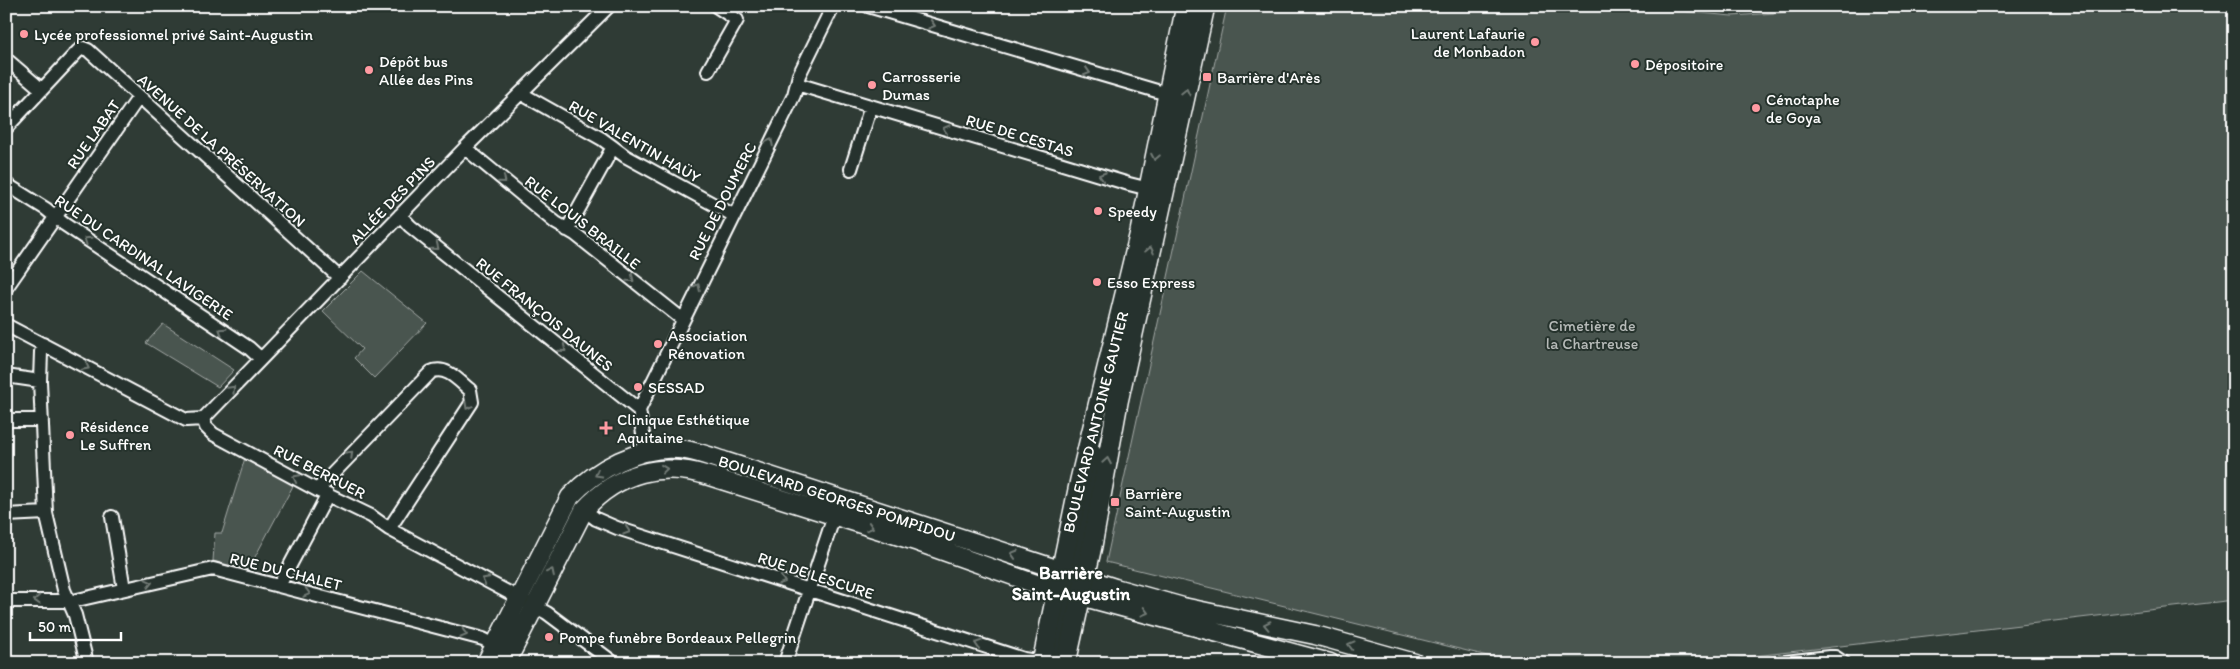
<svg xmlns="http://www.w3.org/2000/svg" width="2240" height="669" font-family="Itim,sans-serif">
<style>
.green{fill:#4a544f;stroke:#a4aaa7}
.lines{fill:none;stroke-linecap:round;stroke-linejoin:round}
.street-casing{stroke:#fff;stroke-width:16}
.secondary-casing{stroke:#fff;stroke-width:21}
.primary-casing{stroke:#fff;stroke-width:22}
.street{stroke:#26332d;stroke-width:12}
.secondary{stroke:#26332d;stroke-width:18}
.primary{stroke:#26332d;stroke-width:19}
.oneway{stroke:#727a76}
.poi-dot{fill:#ff9aa2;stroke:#26332d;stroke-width:2}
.labels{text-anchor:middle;stroke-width:4;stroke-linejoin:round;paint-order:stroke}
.poi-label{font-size:16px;fill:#fff;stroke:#26332d;text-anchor:start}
.street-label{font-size:16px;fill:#fff;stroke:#26332d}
.park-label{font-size:16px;fill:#b7bbb9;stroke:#26332d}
.neighbourhood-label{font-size:18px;font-weight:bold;fill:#fff;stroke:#26332d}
</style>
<rect width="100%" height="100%" fill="#2f3b35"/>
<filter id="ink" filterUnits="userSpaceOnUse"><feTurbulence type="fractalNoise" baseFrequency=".02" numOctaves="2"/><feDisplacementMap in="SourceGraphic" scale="10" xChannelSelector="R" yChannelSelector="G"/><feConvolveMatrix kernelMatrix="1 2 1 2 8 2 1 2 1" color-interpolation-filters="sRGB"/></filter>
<g filter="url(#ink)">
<path class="green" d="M1227,6h400l105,10 144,-10h358v594l-539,63h-179l-410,-101z
M363,271l64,52 -53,55 -20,-20 8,-9 -39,-38z
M163,324l71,46 -16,17 -72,-44z
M245,458l49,26 -46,86 -35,-9 2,-28h7z"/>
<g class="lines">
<g class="street-casing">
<path id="street" d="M868,6l299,88
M6,59l35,30
M708,71l29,-51 -21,-14
M797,84l332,100 20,5
M522,94l80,45 23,17 108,59
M6,128l72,-77 5,-3 5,2 252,228
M465,148l91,75 19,11 107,85
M851,169l20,-63
M6,184l40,25 18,15 185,124 12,11
M400,215l10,11 229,184 7,42
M567,230l46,-83
M6,288l133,-191
M6,325l180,95 17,-1
M43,344l-2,8 -1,29 6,132 18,77 11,25 12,48
M6,376l34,5
M639,410l155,-315 5,-20 34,-69
M203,419l262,-271 144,-142
M203,419l3,8 7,7 104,56 54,26 18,13 158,84 67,50
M6,420h36
M317,490l114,-118c15,-7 28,9 39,18l2,12 -83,127
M584,510l12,9 21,9 407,131 18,3
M6,515l40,-2
M112,517l12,72
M279,586l49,-92
M6,601h67l140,-32 270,70 12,6
M785,663l49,-147
M1777,663l52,-6h6l9,6"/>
</g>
<g class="secondary-casing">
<path id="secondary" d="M1079,585c-6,-44 10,-88 13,-132
M486,663l84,-166c26,-28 69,-51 108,-48 16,1 33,8 49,13l388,126 68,19 132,28 100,28
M506,663l78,-153c34,-38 78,-49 125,-34l209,66 118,42 294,79
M1055,663l12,-62 -3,-20"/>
</g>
<g class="primary-casing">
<path id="primary" d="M1042,663l38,-183 60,-248 46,-226
M1066,663l26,-117 26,-144 87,-396"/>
</g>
<use href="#street" class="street"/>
<use href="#secondary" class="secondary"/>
<use href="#primary" class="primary"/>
</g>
<defs><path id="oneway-chevron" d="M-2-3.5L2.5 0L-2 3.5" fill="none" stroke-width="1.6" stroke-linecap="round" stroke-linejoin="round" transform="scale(1.25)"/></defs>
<g class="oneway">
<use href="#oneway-chevron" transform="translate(932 25) rotate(17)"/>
<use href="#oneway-chevron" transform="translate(1087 72) rotate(17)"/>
<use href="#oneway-chevron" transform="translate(1186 92) rotate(-77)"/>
<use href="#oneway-chevron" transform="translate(946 129) rotate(-163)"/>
<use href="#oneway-chevron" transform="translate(770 142) rotate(-63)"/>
<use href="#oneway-chevron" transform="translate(1155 157) rotate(101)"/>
<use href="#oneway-chevron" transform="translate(1102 176) rotate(-163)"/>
<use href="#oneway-chevron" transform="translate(503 180) rotate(39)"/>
<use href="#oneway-chevron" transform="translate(87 240) rotate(-146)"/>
<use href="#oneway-chevron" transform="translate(436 247) rotate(39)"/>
<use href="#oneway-chevron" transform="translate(1150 250) rotate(-78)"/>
<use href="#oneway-chevron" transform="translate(631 279) rotate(39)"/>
<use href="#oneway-chevron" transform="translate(697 287) rotate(-64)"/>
<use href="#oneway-chevron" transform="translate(222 331) rotate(-147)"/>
<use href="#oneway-chevron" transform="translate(563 349) rotate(39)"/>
<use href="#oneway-chevron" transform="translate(86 367) rotate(28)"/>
<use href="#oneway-chevron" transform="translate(232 389) rotate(-46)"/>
<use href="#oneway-chevron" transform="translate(468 406) rotate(119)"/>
<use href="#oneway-chevron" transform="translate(350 454) rotate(-45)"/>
<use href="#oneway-chevron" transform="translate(1107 461) rotate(-80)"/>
<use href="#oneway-chevron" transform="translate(664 469) rotate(-6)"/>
<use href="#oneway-chevron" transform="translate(598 474) rotate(150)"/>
<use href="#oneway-chevron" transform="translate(296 478) rotate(-152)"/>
<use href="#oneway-chevron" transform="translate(870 527) rotate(17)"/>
<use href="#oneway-chevron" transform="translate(627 531) rotate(18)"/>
<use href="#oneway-chevron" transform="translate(1014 554) rotate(-163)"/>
<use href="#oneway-chevron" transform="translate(551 572) rotate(-64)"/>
<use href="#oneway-chevron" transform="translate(485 580) rotate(-152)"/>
<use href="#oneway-chevron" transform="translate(782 581) rotate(18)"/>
<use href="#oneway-chevron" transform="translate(149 583) rotate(-13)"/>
<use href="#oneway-chevron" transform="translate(307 593) rotate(15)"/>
<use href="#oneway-chevron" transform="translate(37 600) rotate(178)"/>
<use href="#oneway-chevron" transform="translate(1145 612) rotate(15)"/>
<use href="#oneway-chevron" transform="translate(1267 625) rotate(-168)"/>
<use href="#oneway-chevron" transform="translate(464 634) rotate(15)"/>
<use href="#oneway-chevron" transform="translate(978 644) rotate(-162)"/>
<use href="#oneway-chevron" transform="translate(1351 645) rotate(-165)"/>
</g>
</g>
<g class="poi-dot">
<circle cx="24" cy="34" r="5"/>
<circle cx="1535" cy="42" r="5"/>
<circle cx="1635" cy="64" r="5"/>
<circle cx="369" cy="70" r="5"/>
<rect x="1202" y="72" width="10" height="10" rx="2.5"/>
<circle cx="872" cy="85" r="5"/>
<circle cx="1756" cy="108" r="5"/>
<circle cx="1098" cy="211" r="5"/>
<circle cx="1097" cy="282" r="5"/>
<circle cx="658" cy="344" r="5"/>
<circle cx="638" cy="387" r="5"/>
<path d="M603.5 420.5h5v5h5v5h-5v5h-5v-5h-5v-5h5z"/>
<circle cx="70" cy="435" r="5"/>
<rect x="1110" y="497" width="10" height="10" rx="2.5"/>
<circle cx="549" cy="637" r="5"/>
</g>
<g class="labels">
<g class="poi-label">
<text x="1525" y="39" text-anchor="end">Laurent Lafaurie<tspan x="1525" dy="18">de Monbadon</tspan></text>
<text x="34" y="40">Lycée professionnel privé Saint-Augustin</text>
<text x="379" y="67">Dépôt bus<tspan x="379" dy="18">Allée des Pins</tspan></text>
<text x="1645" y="70">Dépositoire</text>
<text x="882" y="82">Carrosserie<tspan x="882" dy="18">Dumas</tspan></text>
<text x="1217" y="83">Barrière d'Arès</text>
<text x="1766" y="105">Cénotaphe<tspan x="1766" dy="18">de Goya</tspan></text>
<text x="1108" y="217">Speedy</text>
<text x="1107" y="288">Esso Express</text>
<text x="668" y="341">Association<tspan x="668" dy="18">Rénovation</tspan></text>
<text x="648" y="393">SESSAD</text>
<text x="617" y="425">Clinique Esthétique<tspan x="617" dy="18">Aquitaine</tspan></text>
<text x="80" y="432">Résidence<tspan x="80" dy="18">Le Suffren</tspan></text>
<text x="1125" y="499">Barrière<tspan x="1125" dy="18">Saint-Augustin</tspan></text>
<text x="559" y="643">Pompe funèbre Bordeaux Pellegrin</text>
</g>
<g class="street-label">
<text transform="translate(93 134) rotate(-55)" y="6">RUE LABAT</text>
<text transform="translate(1020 135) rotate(17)" y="6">RUE DE CESTAS</text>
<text transform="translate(635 141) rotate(30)" y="6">RUE VALENTIN HAÜY</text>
<text transform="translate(222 150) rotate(42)" y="6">AVENUE DE LA PRÉSERVATION</text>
<text transform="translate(392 200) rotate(-46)" y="6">ALLÉE DES PINS</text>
<text transform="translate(722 201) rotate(-63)" y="6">RUE DE DOUMERC</text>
<text transform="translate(583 222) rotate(38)" y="6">RUE LOUIS BRAILLE</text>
<text transform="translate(144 257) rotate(34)" y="6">RUE DU CARDINAL LAVIGERIE</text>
<text transform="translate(545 314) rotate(39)" y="6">RUE FRANÇOIS DAUNES</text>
<text transform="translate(1095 422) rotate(-76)" y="6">BOULEVARD ANTOINE GAUTIER</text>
<text transform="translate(320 471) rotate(27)" y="6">RUE BERRUER</text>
<text transform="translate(837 498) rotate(18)" y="6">BOULEVARD GEORGES POMPIDOU</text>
<text transform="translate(286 571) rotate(14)" y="6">RUE DU CHALET</text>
<text transform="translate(816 575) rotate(18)" y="6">RUE DE LESCURE</text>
</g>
<g class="park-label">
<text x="1592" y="331">Cimetière de<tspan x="1592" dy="18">la Chartreuse</tspan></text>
</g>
<g class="neighbourhood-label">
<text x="1071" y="579">Barrière<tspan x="1071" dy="21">Saint-Augustin</tspan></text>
</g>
</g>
<rect width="2240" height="669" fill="none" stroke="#26332d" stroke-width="25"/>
<rect x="12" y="12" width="2215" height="644" fill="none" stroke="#fff" stroke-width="2" filter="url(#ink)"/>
<path d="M30 632v8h91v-8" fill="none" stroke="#ffffff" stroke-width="2.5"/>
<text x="38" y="632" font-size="15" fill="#ffffff" stroke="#26332d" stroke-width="4" paint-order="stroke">50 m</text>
</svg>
